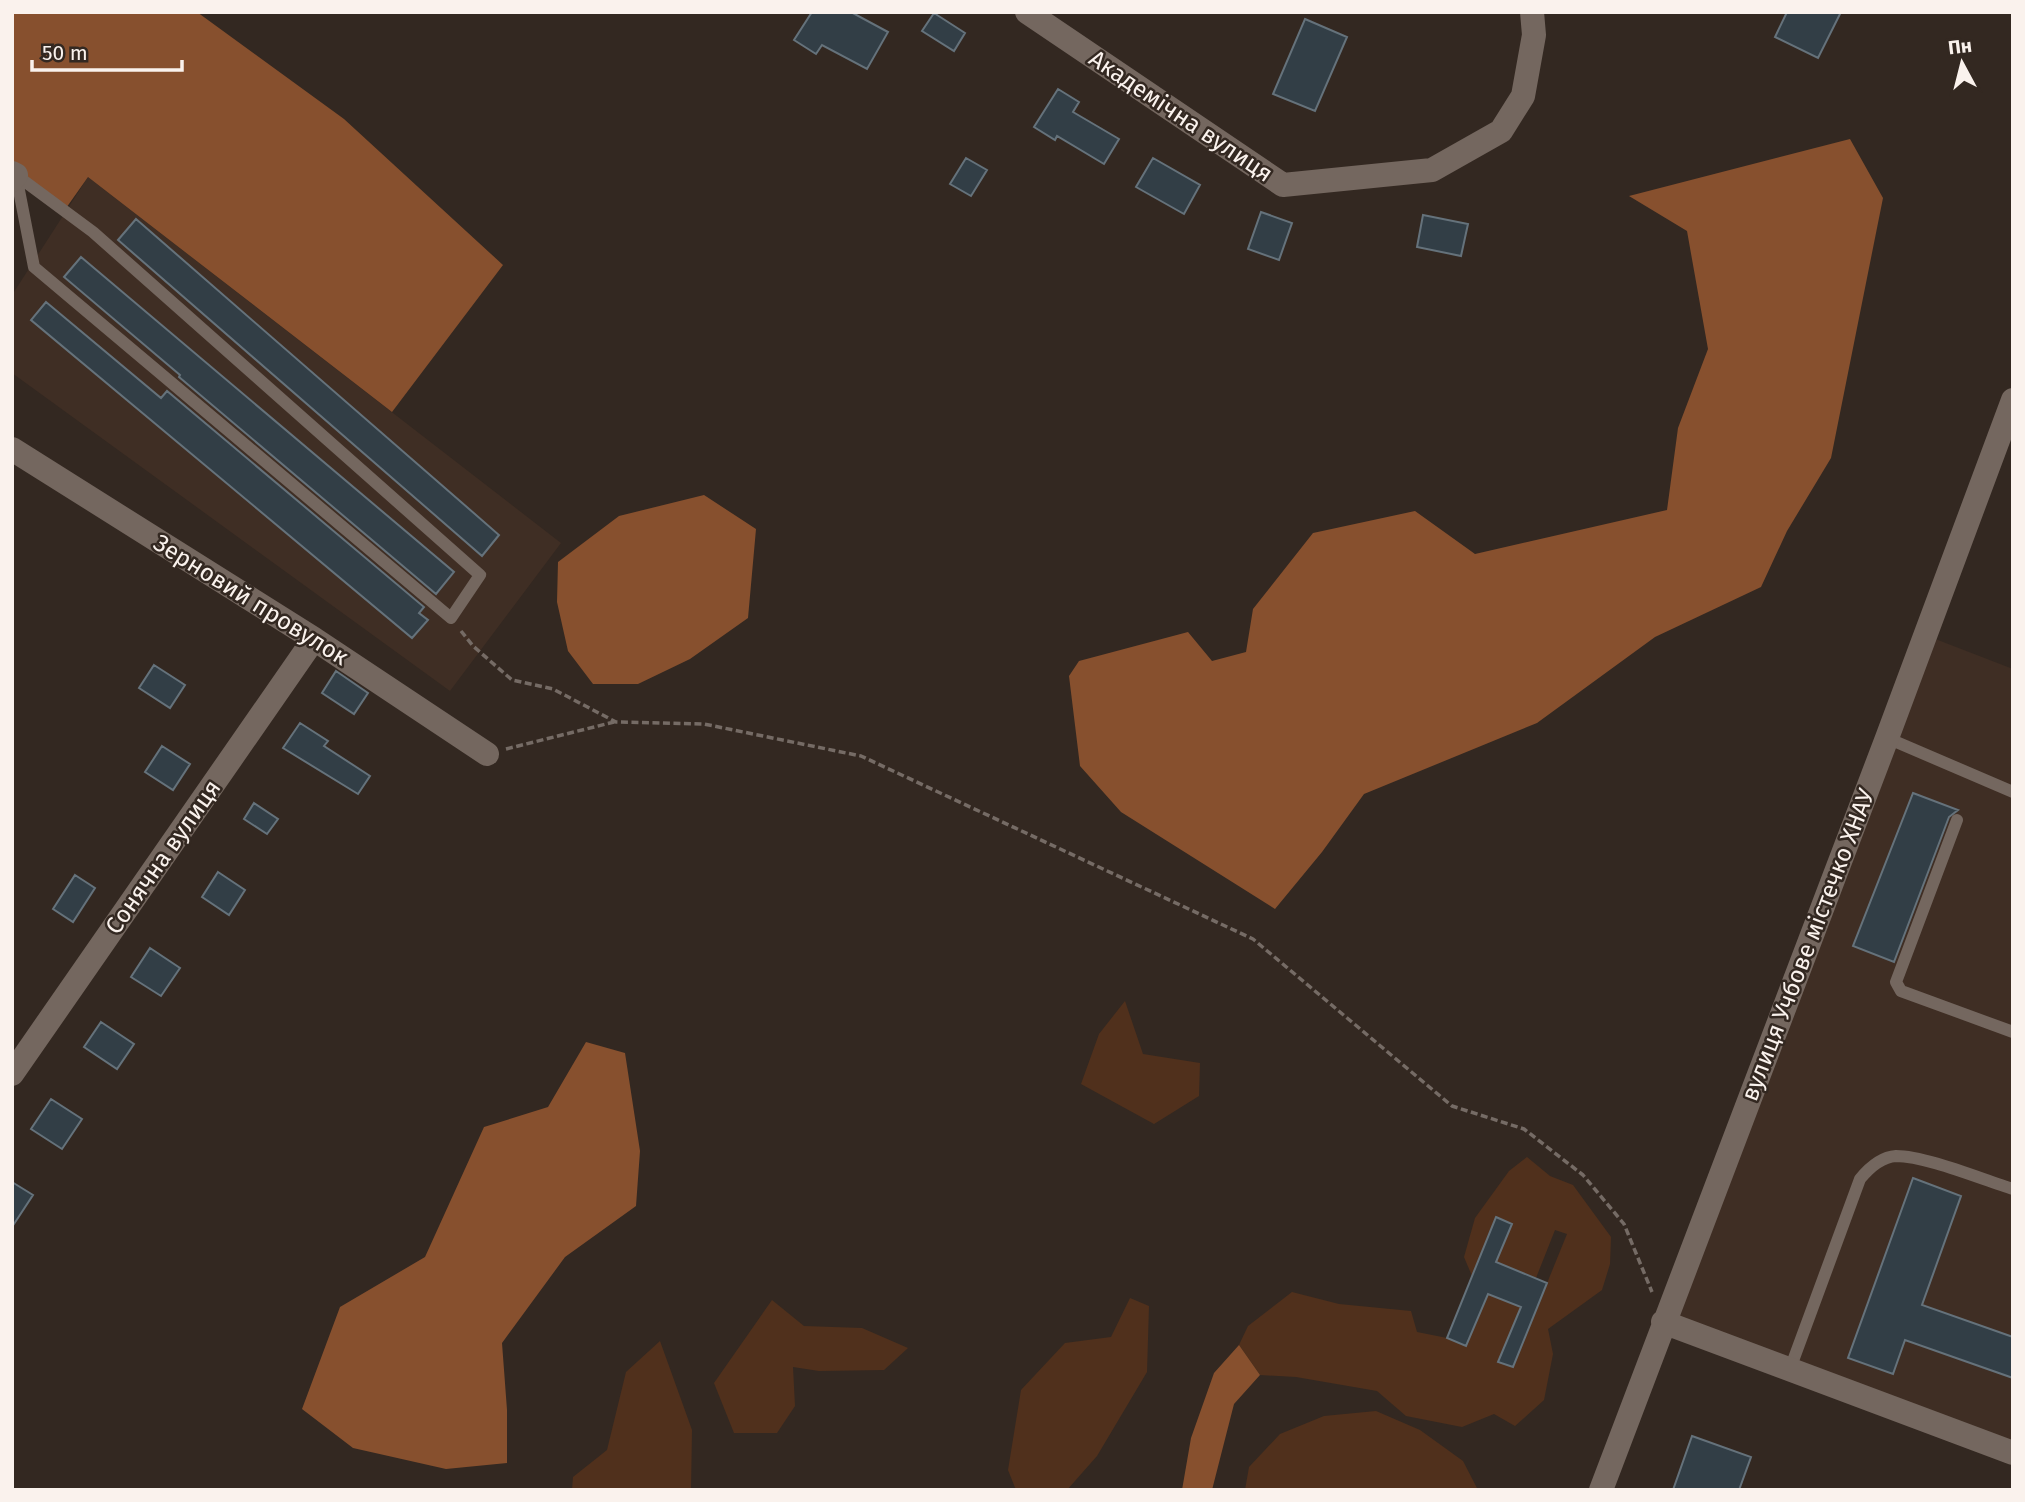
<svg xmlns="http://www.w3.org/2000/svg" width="2025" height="1502" font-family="'Fira Sans',sans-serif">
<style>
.built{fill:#3f2e24}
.green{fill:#50301c}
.forest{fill:#87502e}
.building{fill:#323e46;stroke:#65727b;stroke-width:2}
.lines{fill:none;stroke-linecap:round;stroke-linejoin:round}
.path{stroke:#756b65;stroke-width:3.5;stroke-dasharray:7 3.5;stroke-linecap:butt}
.lane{stroke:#74675f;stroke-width:12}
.street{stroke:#74675f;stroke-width:24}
.labels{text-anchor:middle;stroke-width:5;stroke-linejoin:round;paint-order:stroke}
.street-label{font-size:24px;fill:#faf2ed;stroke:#332821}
</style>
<rect width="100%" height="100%" fill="#332821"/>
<path class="built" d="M88,177l473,366 -111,148 -438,-318v-78z
M1925,635l88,34v783l-350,-130z"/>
<path class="green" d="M1125,1001l18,53 57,9 -1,33 -45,28 -73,-40 18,-50z
M1527,1157l23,19 23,9 38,52 -1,27 -8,26 -54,39 5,25 -9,46 -29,26 -21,-12 -32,13 -56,-11 -29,-25 -81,-14 -36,-2 -21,-30 9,-19 44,-34 47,12 72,7 6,21 30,6 19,8 22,-52 33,13 -23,54 15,6 54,-133 -12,-4 -19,48 -40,-16 16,-38 -16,-7 -24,59 -8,-19 11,-39 34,-47z
M1130,1298l19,8 -2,66 -50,84 -30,34h-51l-8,-20 13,-80 44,-47 46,-6z
M772,1300l32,26 58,2 46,20 -24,22 -65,1 -26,-4 2,39 -18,27h-43l-20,-50z
M660,1341l32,89 -1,60h-119l1,-13 34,-27 19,-78z
M1376,1411l44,19 43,31 15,29h-233l4,-23 31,-33 44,-18z"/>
<path class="forest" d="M12,12h185l147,107 159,146 -111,147 -304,-235 -24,34 -52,-38z
M1850,139l33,59 -52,260 -44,73 -26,56 -106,50 -118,86 -173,71 -42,58 -47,57 -154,-97 -41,-46 -11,-90 10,-15 109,-29 24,29 34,-9 7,-43 60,-76 102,-22 60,43 192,-44 11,-82 30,-79 -21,-118 -58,-35z
M704,495l52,34 -8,89 -58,41 -52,25h-45l-25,-33 -11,-49 1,-40 61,-46z
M586,1042l39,11 15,98 -4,55 -71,51 -63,86 5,67v53l-61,6 -93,-21 -51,-39 38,-102 85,-50 59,-130 64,-20z
M1239,1345l21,30 -26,29 -22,86h-30l9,-52 23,-65z"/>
<path class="building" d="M812,12h39l37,20 -21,37 -45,-24 -6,9 -22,-14z
M1787,12h54l-23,46 -43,-21z
M934,13l31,20 -11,18 -32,-20z
M1305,19l42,18 -32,74 -42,-17z
M1058,89l21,13 -6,10 46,27 -15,25 -47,-28 -2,4 -21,-13z
M966,158l21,12 -16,26 -21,-12z
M1153,158l47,27 -16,29 -48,-27z
M1261,212l31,11 -13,37 -31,-11z
M1423,215l45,9 -7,32 -44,-9z
M136,219l363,316 -17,21 -364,-316z
M81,257l373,315 -18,22 -257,-217 1,-2 -116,-98z
M46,302l115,96 6,-7 257,216 -5,6 9,7 -16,18 -381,-318z
M154,665l31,20 -15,23 -31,-20z
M336,671l32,22 -14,21 -32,-21z
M300,723l28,18 -4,5 46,30 -12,18 -75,-46z
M162,746l28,18 -17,26 -28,-18z
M1913,793l45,17 -9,7 -55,145 -41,-16z
M254,803l24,16 -11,15 -23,-15z
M218,872l27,18 -16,25 -27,-18z
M75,875l20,13 -22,34 -20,-13z
M150,948l30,20 -19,28 -30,-19z
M101,1022l33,22 -17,25 -33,-22z
M51,1099l31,20 -20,30 -31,-20z
M1913,1178l48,18 -39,109 91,32v41l-108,-38 -12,34 -45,-16z
M12,1182l21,13 -21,32z
M1496,1217l16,7 -16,38 51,21 -34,84 -15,-5 23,-55 -33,-13 -22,52 -19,-8z
M1692,1436l59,21 -12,33h-66z"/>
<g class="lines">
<path class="path" d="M461,631l12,15 39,34 41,9 63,33 88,2 157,32 392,183 199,167 72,23 59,46 41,49 28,68
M506,749l108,-27"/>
<path class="lane" d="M16,175l77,57 387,343 -29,43 -417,-351z
M1887,738l126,54
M1957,820l-61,162 5,9 112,41
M1790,1369l70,-190c9,-11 21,-22 36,-23 30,0 87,24 117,33"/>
<path class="street" d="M1027,12l256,173 149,-15 69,-39 22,-35 11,-61 -2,-23
M12,173l4,2 -4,5
M12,449l302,190 173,115
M12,1074l302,-435
M1663,1322l350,131
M1601,1490l286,-752 126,-338"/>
</g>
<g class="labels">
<g class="street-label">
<text transform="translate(1181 116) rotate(34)" y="8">Академічна вулиця</text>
<text transform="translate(251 600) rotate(32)" y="8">Зерновий провулок</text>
<text transform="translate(163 857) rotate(-55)" y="8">Сонячна вулиця</text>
<text transform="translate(1808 945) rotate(-69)" y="8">вулиця Учбове містечко ХНАУ</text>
</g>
</g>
<rect width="2025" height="1502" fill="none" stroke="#faf2ed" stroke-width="28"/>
<g transform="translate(1962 63) rotate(353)" stroke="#332821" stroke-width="5" paint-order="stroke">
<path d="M0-5L12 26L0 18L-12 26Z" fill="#faf2ed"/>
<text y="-10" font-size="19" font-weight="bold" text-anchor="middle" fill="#faf2ed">Пн</text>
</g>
<path d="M32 60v10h150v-10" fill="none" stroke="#faf2ed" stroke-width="3.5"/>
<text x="42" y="60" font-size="21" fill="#faf2ed" stroke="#332821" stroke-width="5" paint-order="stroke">50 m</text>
</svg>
